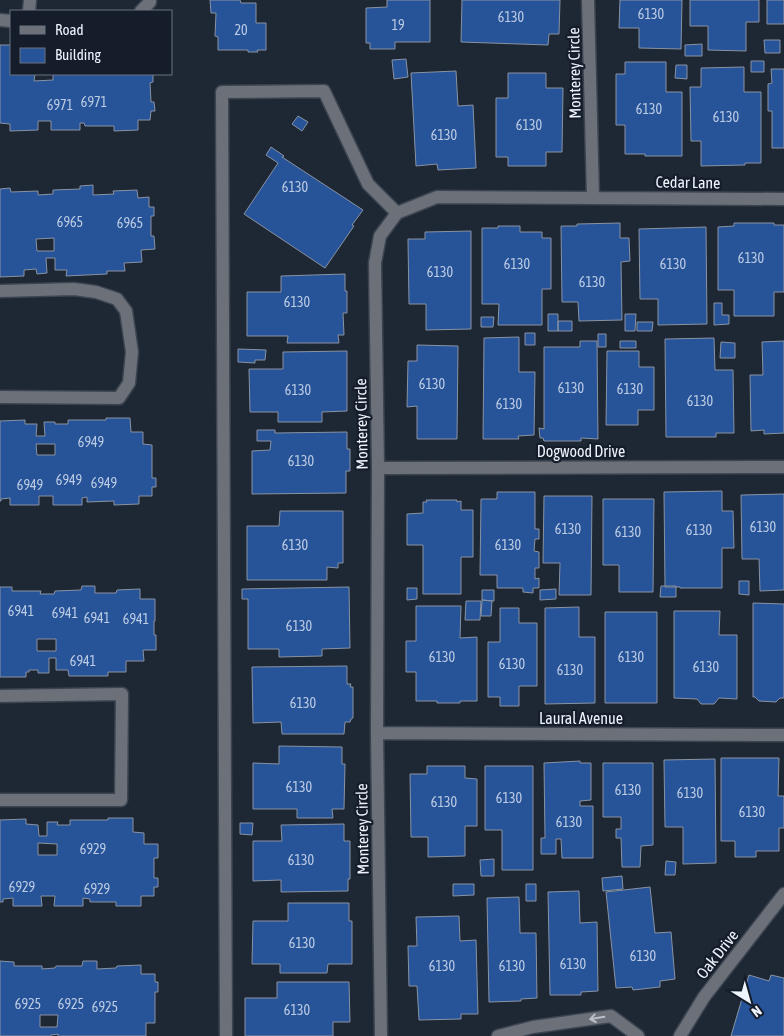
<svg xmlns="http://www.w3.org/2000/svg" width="784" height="1036" font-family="'Asap Condensed',sans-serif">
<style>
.building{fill:#275399;stroke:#8893a3;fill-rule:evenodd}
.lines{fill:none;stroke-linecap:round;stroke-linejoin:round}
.lane-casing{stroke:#3b4450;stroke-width:15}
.street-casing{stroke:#3b4450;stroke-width:15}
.lane{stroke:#6c7078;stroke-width:12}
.street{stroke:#6c7078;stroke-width:12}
.oneway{stroke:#babfc8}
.labels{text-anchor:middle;stroke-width:4.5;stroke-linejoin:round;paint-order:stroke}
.number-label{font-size:14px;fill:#bccce4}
.street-label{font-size:16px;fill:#eef4fd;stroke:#151d2a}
</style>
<rect width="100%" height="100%" fill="#1e2734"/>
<path class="building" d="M210,0h30l1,3h15v20h10v27h-9l1,2h-10v-2h-30v-13l-3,-1 1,-23h-5z
M387,0h43v42h-35v7h-25v-6h-4v-35l21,-1z
M462,0h98l-1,34h-10l-1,11 -87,-3z
M620,0h62l-1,49 -42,-1v-20h-20z
M690,0h69v22h-13v29l-38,-1v-24h-18z
M767,0h17v24h-17z
M764,40h16v13h-15z
M702,44v12h-17v-11z
M0,45h11v29h24l-1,7 19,-1v-6h100v8l-3,1 1,19h3l1,9h-4l-1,9h-12v10l-24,1v-5h-29l-1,-3h-4v7h-29v-9h-13v9l-28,1v-7l-10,-1z
M406,59l2,18 -14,2 -2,-19z
M751,61h13v11h-13z
M625,62h41v30h16v64h-37v-2h-20v-29h-9v-51h9z
M676,65h11v14l-12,-1z
M744,67v25h17v71h-16v2l-44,1v-25h-10l-1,-54h11v-19z
M771,69h13v79h-12v-37h-4v-27l4,-1z
M456,71l2,35 15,-1 3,63 -38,2 -1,-6 -21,2 -5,-93z
M508,73h38v15h17l-1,64h-16v14h-38v-9h-12v-59h12z
M298,116l10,6 -6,9 -10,-7z
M271,147l13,9 -2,1 81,53 -11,15 2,1 -29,42 -81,-54 34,-51 -12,-8z
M93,185v10l21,-1 -1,-3 24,-1 1,8 11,-1v10h5v9h-3v20h3l1,13 -14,1 1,12 -18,1 1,8h-18v3l-41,2 1,-6h-12v-12h-9l1,15 -10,1 -1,-5 -12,1v6l-24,1v-88l10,-1 1,4 27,-1v4l15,-1v-4l27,-1v-3zM54,238v13h-17l-1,-12z
M620,223v15h9l1,23 -9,1 1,58 -43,1 -1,-19h-16l-1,-76h16v-2z
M734,223h40v2h10v67h-10v24h-40v-26h-16v-63l16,-1z
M498,226h22v6h22v6h9v51h-9v36h-44l1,-21h-17v-76h16z
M706,227l1,97 -49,1v-26h-18l-1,-70z
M471,231v98l-45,1v-26h-17l-1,-65h17v-7z
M345,274v17h2v22h-4l1,22h-6l1,8h-52l1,-7h-41v-44h34v-16z
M714,303h8v12h7v9l-15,1z
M548,314h10v17h-10z
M625,314h11l-1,17h-10z
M481,317h13l-1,10h-12z
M558,321h14v10h-14z
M637,322h16l-1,9h-15z
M525,333h10v12h-10z
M598,334h8v13h-8z
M519,337v35h16l-1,63 -16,1 1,3h-36l1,-101z
M714,338l1,32h18l1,63h-18v4h-50l-1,-98z
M580,341h17l1,98 -17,-1v3h-37l-1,-3h-3l-1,-10 5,1v-82h36z
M620,341h16v7h-16z
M784,341v92l-20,1v-4l-13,1 -1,-56h13l-1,-33z
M721,342l14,1v15h-15z
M417,345l41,1 -1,93h-40v-33l-10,1 1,-46h9z
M238,349l28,1 -1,10h-10v3l-17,-1z
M347,351v60l-25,1v10h-44v-10h-28l-1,-43h34v-17z
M607,351h32v16h15v43h-16v15h-32z
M106,418h24l1,14h12v12l9,1v33h4v9h-4v9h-13v8l-25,1v-4l-27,1v-5l-5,1v7h-29v-9h-14v9h-29v-7l-9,1v2h-1v-80l25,-1v4h12l-1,12h9l-1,-14h11v2h13v-4h38zM36,444h19v11h-18z
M257,430h18v3l72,-1v17h3v22h-4v22l-94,1v-43l18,-1 1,-9h-14z
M722,491v20h11l1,37h-12v40h-42v-1h-15l-1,-95z
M497,492h38v37h4v10h-4l-1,12 5,1v16h-4v11l4,-1v10h-6v5l-10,-1v-4h-26v-13h-17l1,-76h16z
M784,494v96l-24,1 -1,-32h-17l-1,-64z
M544,496h48l-1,99h-32l1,-32h-17z
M603,499h51l-1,93h-34v-27h-16z
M426,500h31v2l4,-1v9h12v47h-12v37h-38v-49h-16v-31l16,-1v-11h4z
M280,511h63v52h-5v5l-11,-1v13h-80v-54h32z
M739,581h10v14l-10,-1z
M82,586h13v7h21l1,-3 23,-1v10h15v22h-1v14h2v15h-13l1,11h-18v11h-18v4h-39l-1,-6h-12v-12h-7v15h-11v-3h-9v2h-3v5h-26v-90h12v4h29l-1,3h14l1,-3 26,-1zM37,639h19v12h-19z
M661,586h15v11h-16z
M349,587l1,61 -28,1v7l-43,1v-8h-31v-50h-6v-10z
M407,588h10v11l-10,1z
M556,589v10l-16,1v-10z
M482,590h12v11l-12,-1z
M482,600l10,1 -1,15h-10z
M466,601h15l-1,19h-15z
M753,603l31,1v94h-4l-4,4 -17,-1 -4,-4h-2z
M416,606h45l-1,32 17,-1v64h-17v2h-23v-2h-21v-29h-10v-31h10z
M579,607v30h16v66l-50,1v-96z
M500,608h19v15h18v63h-18v20h-19v-9h-12v-55h12z
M674,611h46l-1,24h18v64l-18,-1 -5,6h-13l-4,-5 -23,-1z
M605,612h52v91h-52z
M347,666v18h4l-1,3h3v31l-2,1 -1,3h-5l-1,12h-62l-1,-12 -28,1 -1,-56z
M279,746l63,1v17h3l-1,45h-12l1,9h-36v-9h-44v-46l26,1z
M721,758h58l-1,38h6v32h-5v23h-23v6h-21v-16h-14z
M715,759l1,104 -33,1v-37h-18l-1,-67z
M580,761v2h11v37l-11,1v5h13v52h-31l-1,-19h-5v15h-15v-16h4l-1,-75z
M603,763h50v82l-12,1 -1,21h-18l-1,-29h-5v-9h5v-12h-18z
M427,766h38v12l12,1v47h-12v30l-37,1v-20h-17l-1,-63h17z
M485,766h48v104h-31v-40h-17z
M108,818h25v14l11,1v11h14v14h-4v20h4v9h-4v9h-13v10h-25v-4h-26v-3l-7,-1v8h-29l1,-10h-14l1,10h-29v-8l-10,1v3h-3v-82l26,-1v5l12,1 1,11h8v-14h11l-1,3h13v-5h38zM38,843l19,1v11h-19z
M240,823h13l-1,12 -12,-1z
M344,824v17h6v38h-2v12l-67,1v-12l-28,1v-40h29l-1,-16z
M494,859v17h-13l-1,-16z
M666,861l10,1 -1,13h-10z
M622,876l1,13 -20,2 -1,-13z
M453,884h21v11l-21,1z
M526,884h10v17h-10z
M650,887l5,46 16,-1 4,47 -15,2v6l-27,3 -1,-3 -16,1 -10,-96z
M579,891l1,32 17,-1 1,69 -17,1v3h-31l-2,-103z
M519,897l1,36h16l1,65 -16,1v2l-32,1 -2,-104z
M288,903h61v18h3v43h-24l-1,9h-47v-9h-28l1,-43h35z
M459,916l1,25 16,-1 2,74h-17v5l-42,1 -2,-34h-8l-1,-40h9l-1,-29z
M0,961l14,1v4h28v3l13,-1 1,-2h26l1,-5h14v8l19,-1 1,-2 24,-1v9h14v8h3v10h-3v31h-9v13h-88v-2l-7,1v1h-51zM40,1015h18l-1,12h-17z
M749,975l20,6 2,-6 13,3v58h-53z
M277,982h72l1,40h-17v14h-88v-38h32z"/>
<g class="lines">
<g class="lane-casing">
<path id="lane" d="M29,11l1,-11
M141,11l9,-9v-2
M0,20l11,1
M0,291l74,-2 22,3 21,7 9,12 6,41 -3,31 -10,15 -119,-1
M0,696l122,-2 -1,106h-121
M226,1036l-4,-944 102,-1 44,93 29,29"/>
</g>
<g class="street-casing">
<path id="street" d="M588,0l5,197
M378,468l406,-1
M377,733l407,2
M381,1036l-4,-303 1,-265 -3,-205 5,-27 17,-23 40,-16 347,2
M498,1036l35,-9 78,-11 27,20
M680,1036l24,-39 80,-103"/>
</g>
<use href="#lane" class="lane"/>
<use href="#street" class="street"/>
</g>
<defs><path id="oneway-shaft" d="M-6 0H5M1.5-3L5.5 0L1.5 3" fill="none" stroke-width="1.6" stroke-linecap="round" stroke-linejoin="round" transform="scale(1.25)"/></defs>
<use class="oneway" href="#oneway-shaft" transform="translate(597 1018) rotate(171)"/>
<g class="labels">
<g class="number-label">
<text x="651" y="19">6130</text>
<text x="511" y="22">6130</text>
<text x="398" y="30">19</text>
<text x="241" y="35">20</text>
<text x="94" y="107">6971</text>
<text x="60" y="110">6971</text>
<text x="649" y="114">6130</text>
<text x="726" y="122">6130</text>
<text x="529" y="130">6130</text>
<text x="444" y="140">6130</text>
<text x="295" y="192">6130</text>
<text x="70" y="227">6965</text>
<text x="130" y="228">6965</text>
<text x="751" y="263">6130</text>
<text x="517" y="269">6130</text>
<text x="673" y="269">6130</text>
<text x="440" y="277">6130</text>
<text x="592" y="287">6130</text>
<text x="297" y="307">6130</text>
<text x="432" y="389">6130</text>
<text x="571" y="393">6130</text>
<text x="630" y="394">6130</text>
<text x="298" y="395">6130</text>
<text x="700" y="406">6130</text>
<text x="509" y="409">6130</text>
<text x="91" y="447">6949</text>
<text x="301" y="466">6130</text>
<text x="69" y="485">6949</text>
<text x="104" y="488">6949</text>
<text x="30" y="490">6949</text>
<text x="763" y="532">6130</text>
<text x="568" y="534">6130</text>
<text x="699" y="535">6130</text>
<text x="628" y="537">6130</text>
<text x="295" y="550">6130</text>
<text x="508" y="550">6130</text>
<text x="21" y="616">6941</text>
<text x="65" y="618">6941</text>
<text x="97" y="623">6941</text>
<text x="136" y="624">6941</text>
<text x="299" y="631">6130</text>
<text x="442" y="662">6130</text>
<text x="631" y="662">6130</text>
<text x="83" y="666">6941</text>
<text x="512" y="669">6130</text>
<text x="706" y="672">6130</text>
<text x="570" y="675">6130</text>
<text x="303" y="708">6130</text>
<text x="299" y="792">6130</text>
<text x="628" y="795">6130</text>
<text x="690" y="798">6130</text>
<text x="509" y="803">6130</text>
<text x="444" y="807">6130</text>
<text x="752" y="817">6130</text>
<text x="569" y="827">6130</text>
<text x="93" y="854">6929</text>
<text x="301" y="865">6130</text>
<text x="22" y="892">6929</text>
<text x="97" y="894">6929</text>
<text x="302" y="948">6130</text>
<text x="643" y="961">6130</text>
<text x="573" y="969">6130</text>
<text x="442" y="971">6130</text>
<text x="512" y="971">6130</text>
<text x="28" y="1009">6925</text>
<text x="71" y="1009">6925</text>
<text x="105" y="1012">6925</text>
<text x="297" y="1015">6130</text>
</g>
<g class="street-label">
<text transform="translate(574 73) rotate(-91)" y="6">Monterey Circle</text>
<text transform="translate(688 182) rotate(1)" y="6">Cedar Lane</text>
<text transform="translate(361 424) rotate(-91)" y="6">Monterey Circle</text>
<text x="581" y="457">Dogwood Drive</text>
<text x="581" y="724">Laural Avenue</text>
<text transform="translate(362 829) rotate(-91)" y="6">Monterey Circle</text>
<text transform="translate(717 954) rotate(-52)" y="6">Oak Drive</text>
</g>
</g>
<rect x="10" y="10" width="162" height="65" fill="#151d2a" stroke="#6c737e"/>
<rect x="20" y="26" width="25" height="8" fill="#6c7078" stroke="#6c737e"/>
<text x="55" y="35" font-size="15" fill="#eef4fd">Road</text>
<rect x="20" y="48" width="25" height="15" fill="#275399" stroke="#6c737e"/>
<text x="55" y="60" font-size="15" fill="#eef4fd">Building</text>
<g transform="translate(749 1001) rotate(143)" stroke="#151d2a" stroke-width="4" paint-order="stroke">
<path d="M0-4L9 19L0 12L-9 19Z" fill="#eef4fd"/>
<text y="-8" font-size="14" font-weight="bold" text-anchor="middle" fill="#eef4fd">N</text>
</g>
</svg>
